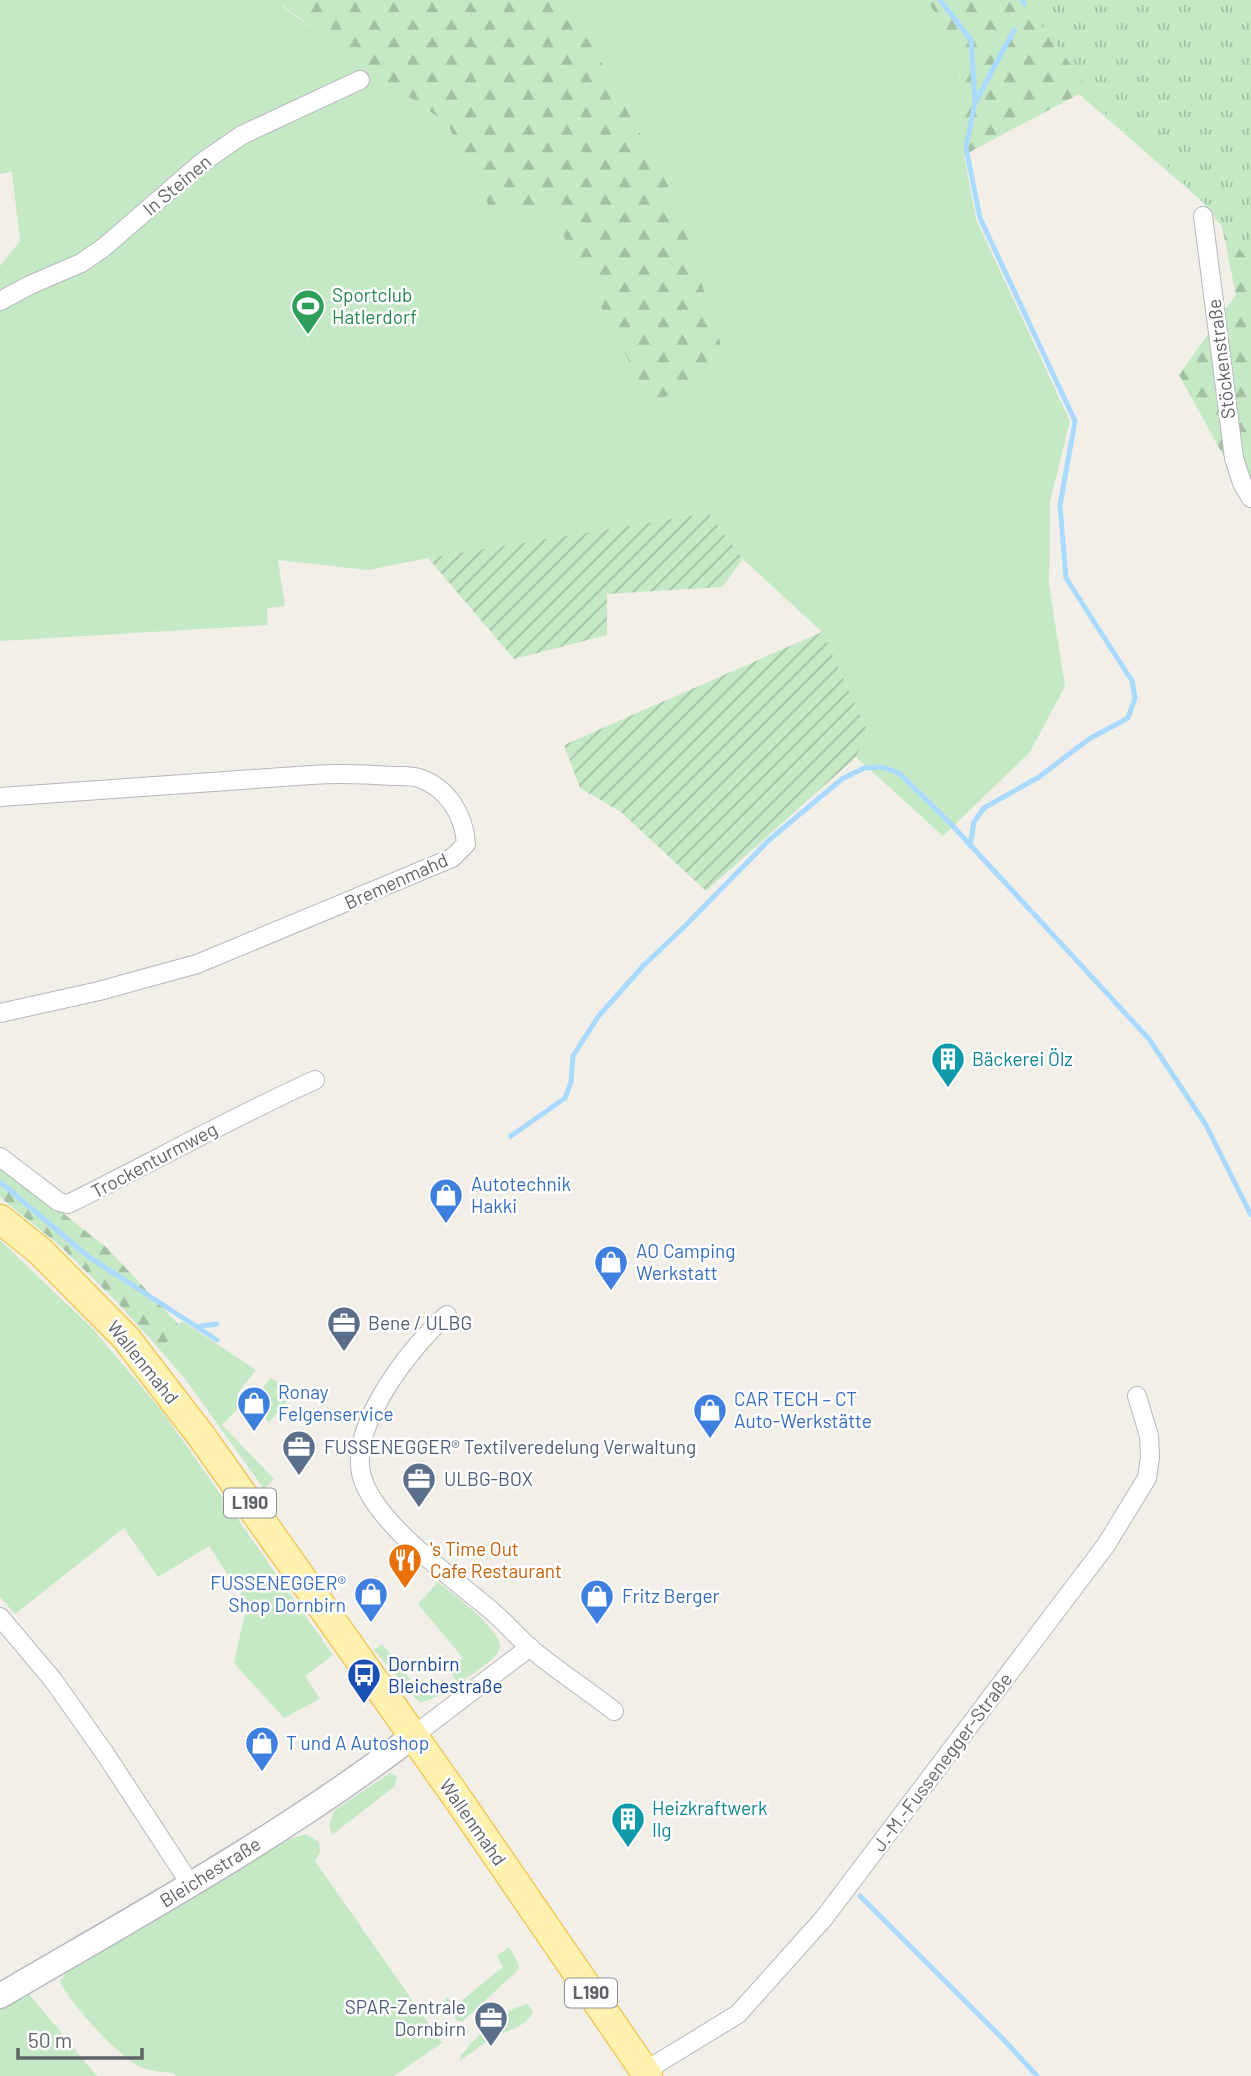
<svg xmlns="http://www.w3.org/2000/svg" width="1251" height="2076" font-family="Barlow,sans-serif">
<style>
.grass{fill:#c5e8c5}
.forest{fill:url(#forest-firs)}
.park{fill:url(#park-tufts)}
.garden{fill:url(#garden-furrows)}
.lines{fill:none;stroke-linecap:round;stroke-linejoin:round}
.stream{stroke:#aadaff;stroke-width:5}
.street-casing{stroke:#b5b8bc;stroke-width:20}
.secondary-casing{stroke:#b6babf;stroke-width:27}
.primary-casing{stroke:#f2c960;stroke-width:31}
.street{stroke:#fff;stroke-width:18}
.secondary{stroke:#fff;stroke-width:24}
.primary{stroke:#fff2af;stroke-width:28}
.labels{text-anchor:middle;stroke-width:5;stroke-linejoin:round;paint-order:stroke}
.shield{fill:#fff;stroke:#8f9295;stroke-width:2}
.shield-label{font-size:18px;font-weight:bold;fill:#5f6368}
.street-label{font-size:19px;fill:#5f6368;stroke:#fff}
.leisure-label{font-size:19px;fill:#27864d;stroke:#fff;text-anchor:start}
.culture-label{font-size:19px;fill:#0d838f;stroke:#fff;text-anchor:start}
.shop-label{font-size:19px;fill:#366cbe;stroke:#fff;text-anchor:start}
.service-label{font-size:19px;fill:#4e5e75;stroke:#fff;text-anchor:start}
.food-label{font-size:19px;fill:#c56008;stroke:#fff;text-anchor:start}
.transit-label{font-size:19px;fill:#164399;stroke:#fff;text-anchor:start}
</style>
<defs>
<pattern id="forest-firs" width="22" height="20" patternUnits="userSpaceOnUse" patternTransform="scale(1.75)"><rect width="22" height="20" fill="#c5e8c5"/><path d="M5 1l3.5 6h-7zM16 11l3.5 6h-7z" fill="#a3c0a4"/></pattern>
<pattern id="park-tufts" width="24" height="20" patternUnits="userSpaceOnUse" patternTransform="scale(1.75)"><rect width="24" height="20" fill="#c5e8c5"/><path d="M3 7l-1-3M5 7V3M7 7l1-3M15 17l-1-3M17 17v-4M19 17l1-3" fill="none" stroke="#a3c0a4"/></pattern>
<pattern id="garden-furrows" width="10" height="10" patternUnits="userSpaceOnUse" patternTransform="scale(1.75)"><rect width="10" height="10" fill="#c5e8c5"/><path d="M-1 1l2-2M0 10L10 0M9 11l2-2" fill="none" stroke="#a3c0a4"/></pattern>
</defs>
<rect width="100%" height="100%" fill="#f1efe8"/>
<path class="grass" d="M0,0h283l-1,6 74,55 91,62 45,89 57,-5 103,198 23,-207 -107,-198h359l31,49 6,106 12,64 94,202 -20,81 -1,83 16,101 -35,66 -87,84 -87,-79 12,-25 -46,-100 -79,-73 -35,-46 -280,45 -60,12 -90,-10 7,46 -18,2 1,17 -268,16v-375l20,-25 -8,-69 -12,2z
M0,1240l93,89 69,82 171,244 -28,21 15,23 -36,19 -50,-55 13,-59 -38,-58 -51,31 -34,-49 -109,86 -15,-17z
M182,1321l74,49 -19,24 11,12 23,-28 23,15 -25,29 -16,-14 -5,5 -8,-7 -18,19 52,54 -10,10 -78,-109 -25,-29z
M438,1582c13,11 66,49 62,66 -2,11 -32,29 -42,35l-9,-13 14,-12 -45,-54z
M382,1644l39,49 16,-12 9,12 -26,10 -46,-53z
M390,1773l7,3 -2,10 -63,49 -3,-10 5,-14z
M306,1834l13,8 1,10 -5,9 127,182 -48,33h-218l-3,-3c-13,-1 -27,-2 -38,-9 -20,-12 -65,-61 -75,-82l6,-11 224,-132z
M509,1947l10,18v4l-57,53 -6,-2 -12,-19 3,-4 8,9 48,-39 -6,-11z
M25,1989l72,87h-97v-73z
M528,2004l5,8c-6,15 -28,19 -41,26 -11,7 -21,15 -32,23l1,-6c19,-21 38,-44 67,-51z"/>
<path class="forest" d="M283,0h285l107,198 51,163 -74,44 -103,-197 -57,4 -45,-89 -91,-62 -74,-56z
M927,0h324v506l-72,-131 57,-80 -16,-78 -141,-123 -115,61 -6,-106z
M0,1163l107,85 72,77 -18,26 -44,-49 -58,-57 -59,-48z"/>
<path class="park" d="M1015,0h236v264l-45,-58 -57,-59 -42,-31 -59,-83z"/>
<path class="garden" d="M708,513l35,46 -21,28 -115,7v41l-93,24 -86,-101z
M822,632l46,100 -12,25 -150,134 -85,-79 -41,-24 -16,-43z"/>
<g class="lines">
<path class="stream" d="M940,0l31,40 4,62 -9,46 14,70 95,203 -15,84 6,73 66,103 3,17 -7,20 -39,21 -50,38 -55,31 -10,14 -4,24
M1023,0l1,4
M976,101l38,-71
M511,1136l54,-38 6,-16 2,-26 25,-39 46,-52 41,-39 84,-86 73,-61 22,-11 18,-1 17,6 51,50 199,216 57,86 45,90
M0,1182l89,75 128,83
M201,1326l16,-2
M860,1896l144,144 33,36"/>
<g class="street-casing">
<path id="street" d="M1203,216l31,242 8,25 9,15
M0,301l30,-16 51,-22 22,-15 97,-84 42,-29 118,-55
M0,797l311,-22c27,-2 54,-1 81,1 8,0 19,-1 27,2 29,10 45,37 47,66l-14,14 -255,106 -98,27 -99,22
M0,1157l59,45 9,2c83,-41 163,-86 247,-124
M447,1315c-36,31 -96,108 -86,158 10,47 89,103 126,134 15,12 28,27 42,40 27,23 57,42 85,64
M0,1617l53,63 53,75 85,130
M413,1736l117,-89
M645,2071l93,-57 86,-96 282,-373 41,-67 3,-21 -1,-21 -12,-40"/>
</g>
<g class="secondary-casing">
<path id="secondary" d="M0,1996c140,-82 284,-161 413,-260"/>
</g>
<g class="primary-casing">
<path id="primary" d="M0,1219l40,32 86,87 76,99 258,365 188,274"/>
</g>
<use href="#street" class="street"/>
<use href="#secondary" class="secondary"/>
<use href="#primary" class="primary"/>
</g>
<defs>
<g id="stadium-pin" transform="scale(1.75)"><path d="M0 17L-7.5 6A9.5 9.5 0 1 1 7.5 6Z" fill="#2e9e5b" stroke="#fff"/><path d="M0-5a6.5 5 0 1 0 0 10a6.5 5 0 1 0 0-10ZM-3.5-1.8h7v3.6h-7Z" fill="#fff"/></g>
<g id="building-pin" transform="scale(1.75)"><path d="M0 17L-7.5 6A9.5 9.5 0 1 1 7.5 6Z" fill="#0f9aa8" stroke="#fff"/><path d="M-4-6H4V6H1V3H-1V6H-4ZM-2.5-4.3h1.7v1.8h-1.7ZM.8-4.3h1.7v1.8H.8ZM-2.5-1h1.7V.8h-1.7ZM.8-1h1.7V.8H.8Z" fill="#fff"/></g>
<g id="shop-pin" transform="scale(1.75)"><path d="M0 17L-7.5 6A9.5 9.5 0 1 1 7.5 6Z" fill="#3f7fe0" stroke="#fff"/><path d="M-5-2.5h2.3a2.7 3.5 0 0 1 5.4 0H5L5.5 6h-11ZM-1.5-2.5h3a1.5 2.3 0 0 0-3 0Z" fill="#fff"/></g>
<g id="office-pin" transform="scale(1.75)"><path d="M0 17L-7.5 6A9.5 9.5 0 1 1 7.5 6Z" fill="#5c6f8a" stroke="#fff"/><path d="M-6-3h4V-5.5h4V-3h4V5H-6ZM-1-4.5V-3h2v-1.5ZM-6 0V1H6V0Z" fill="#fff"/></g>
<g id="restaurant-pin" transform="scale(1.75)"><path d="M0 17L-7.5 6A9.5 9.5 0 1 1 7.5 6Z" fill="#e8710a" stroke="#fff"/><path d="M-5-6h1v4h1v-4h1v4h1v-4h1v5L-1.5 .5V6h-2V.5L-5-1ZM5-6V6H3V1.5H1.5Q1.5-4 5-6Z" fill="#fff"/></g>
<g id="bus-pin" transform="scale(1.75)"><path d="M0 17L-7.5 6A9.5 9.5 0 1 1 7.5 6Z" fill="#1a4fb4" stroke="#fff"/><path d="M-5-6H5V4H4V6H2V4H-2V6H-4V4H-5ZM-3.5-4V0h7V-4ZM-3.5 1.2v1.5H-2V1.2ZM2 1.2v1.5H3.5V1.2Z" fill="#fff"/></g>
</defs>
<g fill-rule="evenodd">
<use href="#stadium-pin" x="308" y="306"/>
<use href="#building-pin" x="948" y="1059"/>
<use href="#shop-pin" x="446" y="1195"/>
<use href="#shop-pin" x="611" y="1262"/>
<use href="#office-pin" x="344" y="1323"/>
<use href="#shop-pin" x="254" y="1403"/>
<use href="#shop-pin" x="710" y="1410"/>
<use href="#office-pin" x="299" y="1447"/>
<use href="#office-pin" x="419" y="1479"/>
<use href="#restaurant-pin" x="405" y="1560"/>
<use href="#shop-pin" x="371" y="1594"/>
<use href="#shop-pin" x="597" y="1596"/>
<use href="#bus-pin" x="364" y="1675"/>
<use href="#shop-pin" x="262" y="1743"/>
<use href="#building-pin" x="628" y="1819"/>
<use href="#office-pin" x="491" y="2018"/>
</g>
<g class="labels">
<g class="shield">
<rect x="224" y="1488.5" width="52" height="29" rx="5"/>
<rect x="565" y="1978.5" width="52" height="29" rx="5"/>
</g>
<g class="shield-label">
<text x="250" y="1509">L190</text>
<text x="591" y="1999">L190</text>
</g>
<g class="street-label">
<text transform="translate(177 185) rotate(-40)" y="7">In Steinen</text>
<text transform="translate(1221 359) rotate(-97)" y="7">Stöckenstraße</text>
<text transform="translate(396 881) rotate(-24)" y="7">Bremenmahd</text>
<text transform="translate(154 1160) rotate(-28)" y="7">Trockenturmweg</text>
<text transform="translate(143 1362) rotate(51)" y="7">Wallenmahd</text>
<text transform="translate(942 1762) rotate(-53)" y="7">J.-M.-Fussenegger-Straße</text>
<text transform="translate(473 1822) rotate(55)" y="7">Wallenmahd</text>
<text transform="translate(210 1872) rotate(-32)" y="7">Bleichestraße</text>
</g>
<g class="leisure-label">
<text x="332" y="302">Sportclub<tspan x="332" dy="22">Hatlerdorf</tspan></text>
</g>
<g class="culture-label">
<text x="972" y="1066">Bäckerei Ölz</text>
<text x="652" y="1815">Heizkraftwerk<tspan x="652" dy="22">Ilg</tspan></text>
</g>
<g class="shop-label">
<text x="471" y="1191">Autotechnik<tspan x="471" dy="22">Hakki</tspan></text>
<text x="636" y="1258">AO Camping<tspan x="636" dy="22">Werkstatt</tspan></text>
<text x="278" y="1399">Ronay<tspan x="278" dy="22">Felgenservice</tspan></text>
<text x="734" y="1406">CAR TECH – CT<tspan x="734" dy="22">Auto-Werkstätte</tspan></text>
<text x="346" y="1590" text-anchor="end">FUSSENEGGER®<tspan x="346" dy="22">Shop Dornbirn</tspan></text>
<text x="622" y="1603">Fritz Berger</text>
<text x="286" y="1750">T und A Autoshop</text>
</g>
<g class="service-label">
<text x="368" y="1330">Bene / ULBG</text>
<text x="324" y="1454">FUSSENEGGER® Textilveredelung Verwaltung</text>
<text x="444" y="1486">ULBG-BOX</text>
<text x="466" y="2014" text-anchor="end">SPAR-Zentrale<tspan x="466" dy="22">Dornbirn</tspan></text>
</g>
<g class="food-label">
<text x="430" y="1556">'s Time Out<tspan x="430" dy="22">Cafe Restaurant</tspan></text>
</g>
<g class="transit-label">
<text x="388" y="1671">Dornbirn<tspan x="388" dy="22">Bleichestraße</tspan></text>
</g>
</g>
<path d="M18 2048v10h124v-10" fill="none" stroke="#5f6368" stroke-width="3.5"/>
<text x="28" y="2048" font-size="21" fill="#5f6368" stroke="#ffffff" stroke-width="5" paint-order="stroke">50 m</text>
</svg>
